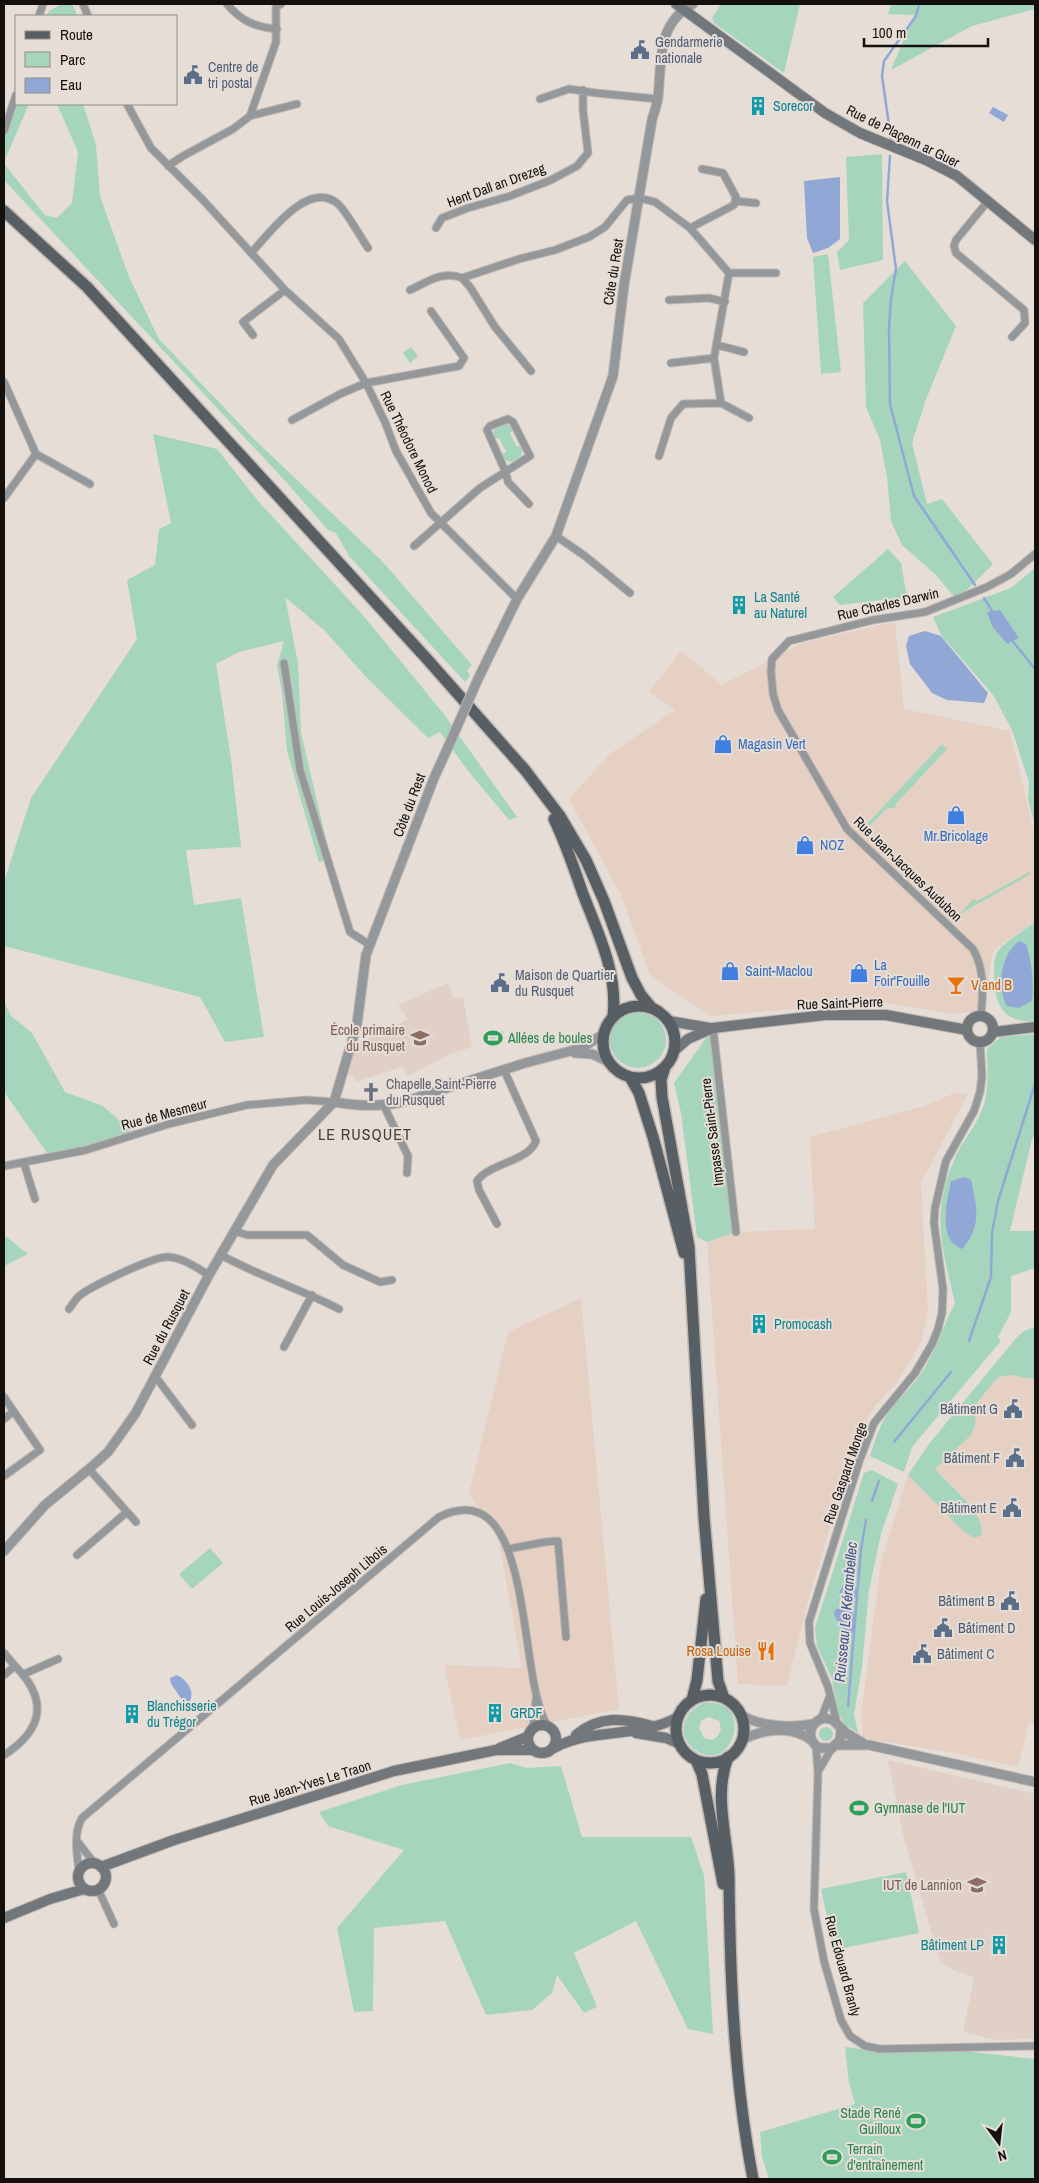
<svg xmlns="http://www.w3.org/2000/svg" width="1039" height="2183" font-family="'Archivo Narrow',sans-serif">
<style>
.commercial{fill:#e6d0c4}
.built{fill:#e1d0c5}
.green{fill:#a5d6bd;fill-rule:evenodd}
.water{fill:#91a8d6}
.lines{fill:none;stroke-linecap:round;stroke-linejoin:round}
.stream{stroke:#91a8d6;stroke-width:2.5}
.minor-casing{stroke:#c0b8b2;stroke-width:9}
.tertiary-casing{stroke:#c0b8b2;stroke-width:11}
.secondary-casing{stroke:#c0b8b2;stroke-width:12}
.primary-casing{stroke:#c0b8b2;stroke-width:14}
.minor{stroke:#95989b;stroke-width:7}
.tertiary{stroke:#95989b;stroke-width:9}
.secondary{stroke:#71777b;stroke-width:10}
.primary{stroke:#585f64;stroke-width:11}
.tertiary-bridge-casing{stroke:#c0b8b2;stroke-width:11;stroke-linecap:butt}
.tertiary-bridge{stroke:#95989b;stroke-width:9}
.labels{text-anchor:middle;stroke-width:4;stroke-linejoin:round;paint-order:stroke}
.service-label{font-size:14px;fill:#4e5e75;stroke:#e6ddd6;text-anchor:start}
.culture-label{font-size:14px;fill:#0d838f;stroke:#e6ddd6;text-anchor:start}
.street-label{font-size:14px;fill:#13100e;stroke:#e6ddd6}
.shop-label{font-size:14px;fill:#366cbe;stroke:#e6ddd6;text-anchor:start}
.food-label{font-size:14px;fill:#c56008;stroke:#e6ddd6;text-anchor:start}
.education-label{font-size:14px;fill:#785e54;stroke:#e6ddd6;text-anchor:end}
.leisure-label{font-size:14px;fill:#27864d;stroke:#e6ddd6;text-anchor:start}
.worship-label{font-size:14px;fill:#5b616d;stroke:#e6ddd6;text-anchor:start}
.water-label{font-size:15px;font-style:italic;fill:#3a548f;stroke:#e6ddd6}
.quarter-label{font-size:16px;letter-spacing:1px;fill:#463e39;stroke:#e6ddd6}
</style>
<rect width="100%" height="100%" fill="#e6ddd6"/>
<path class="commercial" d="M895,622l9,87 106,22 25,104v86l-42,30 -10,60 -29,3 -75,-12 -169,14 -60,-41 -29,-80 -52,-96 41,-45 65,-44 -26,-18 32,-41 41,34 82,-43z
M957,1092l11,2 -47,89 7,127 -7,33 -25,41 -22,23 -21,42 -45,152 -21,85 -49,-2 -31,-442 29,-10 79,-3 -5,-92 114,-31z
M581,1298l38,411 -159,31 -16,-75 78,3 -25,-136 -28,-38 39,-162z
M1035,1327v397l-6,-1 -11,44 -63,-14 -92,-15 -2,-22 20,-154 27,-87 21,-31 88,-107 7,-6z"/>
<path class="built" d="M448,983l5,15 10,-1 9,50 -24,8 -40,21 -6,-9 -46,15 -2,-5 -6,-2 8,-31 28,-12 24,-13 -10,-14z
M888,1760l147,34v245l-40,1 -32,-8 11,-54 -23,-9 -11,-8 -36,-122z"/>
<path class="green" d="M62,4h10l6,12h-32l3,-5z
M721,4h79l-16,69 -70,-50 -2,-5z
M891,4h144v5l-63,17 -81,44 23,-55 -26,-1z
M16,104h13l-25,58v-25z
M57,104h26l13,41 4,51 29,81 30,62 94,99 129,123 90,104 -5,5 3,6 -5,6 -116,-126 -13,-23 -8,-3 -40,-46 -284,-304 1,-15 40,50 12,3 15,-15 6,-51z
M882,154l1,106 -43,10 -3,-18 12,-12 -3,-83z
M828,254l13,118 -20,2 -8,-117z
M905,261l51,65 -31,76 -13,41 15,61 15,-5 51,65 -36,36 -21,-25 -34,-30 -11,-24 -4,-44 -7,-37 -14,-33 -3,-104z
M411,347l7,9 -8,7 -7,-10z
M506,423l9,7 -5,3 7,14 5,-2 1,4 -3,9c-8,5 -14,5 -20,-3l6,-3 -7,-14 -6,2c-1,-11 3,-14 13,-17z
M153,434l64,15 42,53 103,112 81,99 74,104 -8,3 -41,-49 -28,-39 -12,6 -61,-60 -42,-47 -40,-34 13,66 3,70 29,123 -11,7 -32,-112 -5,-59 -5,-26 7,-25 -45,11 -23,12 15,95 10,88 -55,3 8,55 47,-7 23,139 -39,5 -25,-45 -196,-51v-64l27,-84 106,-159 -10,-59 28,-15 4,-36 12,-6z
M888,549l13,14 6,34 -67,8 -7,-8z
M1035,568v258l-7,-27 1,-17 -17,-52 -19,-35 -52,-60 -8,-18 78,-29z
M942,744l5,5 -52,56 2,2 -11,2 -16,17 -3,-2z
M1031,871l-2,4 -71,40 16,-16 3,2z
M1035,922v99c-32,3 -41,-18 -41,-47 0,-7 0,-17 4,-23 4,-7 29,-23 37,-29z
M4,1001l7,15 21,17 33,59 38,14 33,29 -86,22 -46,-65z
M610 1040a28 28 0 1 1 56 0a28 28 0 1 1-56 0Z
M713,1028l23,204 -29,10 -10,-5 -16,-124 -7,-30z
M503,1031l2,9 -21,4 -2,-9z
M1035,1034v99l-3,6 -22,92h25v37l-24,8v36l-13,25 3,4 -89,106 -8,25 -34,-16c5,-16 10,-32 20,-46 10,-13 23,-24 32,-38 14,-22 21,-46 33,-69 -7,-32 -19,-69 -13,-102 2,-13 6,-28 12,-41 7,-17 21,-32 28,-50 8,-18 5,-42 5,-61l14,-12z
M4,1235l24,19 -24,12z
M1035,1327v52l-25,-4 -12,2 -22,27 -1,22 -5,10 -35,33c12,14 55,48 45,67l-6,2 -12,-8 -54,-55 21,-31 88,-107 7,-6z
M872,1470l26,14 -17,50 -12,56 -7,77 -8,47 4,19 -13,-8 -7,-13 -6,-33 -15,-33 -2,-18 49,-155z
M210,1548l13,15 -31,26 -13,-15z
M704,1703c54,-5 28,75 -10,46 -19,-15 -9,-39 10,-46zM708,1717l11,4 2,8 -3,7 -6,4 -8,-2 -5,-10 2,-7z
M819 1734a7 7 0 1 1 14 0a7 7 0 1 1-14 0Z
M510,1763l17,5 34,-2 21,71h109l13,38 9,159 -25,-5 -52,-108 -62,32 23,54 -13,6 -27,-38 -5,18 -20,17 -46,5 -41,-94 -71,7 -1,83 -19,1 -17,-84 67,-78 -76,-24 -9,-14 83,-27z
M906,1872l13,61 -85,17 -13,-61z
M845,2047l39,5 79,-1 72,8v120h-266l-7,-22 -2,-25 95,-28 -6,-21z"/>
<path class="water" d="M993,107l15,8 -4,7 -15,-9z
M840,177v62l-12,9 -15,5 -6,-15 -3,-57z
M1000,610l19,28 -12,6 -15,-18 -5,-14z
M925,631l16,5 47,57 -4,10 -37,-3 -15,-7 -22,-29 -4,-18 3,-10z
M1020,941l6,3c6,18 8,38 6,57l-13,7 -12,-2c-11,-19 -6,-54 13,-65z
M964,1177l7,3c6,27 11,47 -9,69 -25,-9 -15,-47 -11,-68z
M844,1584l13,5v7l-3,1 -12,-2 -3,-3z
M842,1608h6l6,7v17l-3,1 -1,4 -15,-20 -1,-5 2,-3z
M177,1675c10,5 18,16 13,26h-7l-12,-17 -1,-6z"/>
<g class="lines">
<path class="stream" d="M891,139l-9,-63 2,-15 32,-45 3,-12
M890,156l-3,45 9,68 -5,30 -2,28 1,77 24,92 61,89
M984,598l10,16
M1011,639l24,30
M969,1341l22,-64 1,-44 6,-32 37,-117
M894,1442l57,-70
M872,1501l7,-20
M848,1706l13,-157 5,-29"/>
<g class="minor-casing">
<path id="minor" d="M83,4l5,12
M227,4c14,17 28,23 50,25
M39,16l4,-12
M540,99l29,-10 27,4 62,6
M127,104l24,44 52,52 82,90 54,49 27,44 19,39 11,29 35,62 86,86
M250,116l26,-74v-35l5,-3
M4,131l12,-36
M168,166l15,-10 50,-27 17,-13 47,-12
M735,201l21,2
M988,201l-32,39 -2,6 2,7 68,57 1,13 -13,14
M436,228l6,-10 26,-10 42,-12 41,-16 26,-14 11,-13 -5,-43v-20
M690,228l44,-23 2,-8 -13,-24 -21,-4
M251,253c18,-19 56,-73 86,-50 8,6 24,35 31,45
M729,273h47
M462,278l8,9 25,40 36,44
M410,290c17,-8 34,-20 52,-12l57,-19 36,-9 34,-13 16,-10 22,-27 12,-2 16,4 35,26 39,45 -15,85 7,45 28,15
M669,300l40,-2 16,4
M253,335l-10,-13 42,-32
M717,345l27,7
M671,363l43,-5
M4,382l32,72 54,30
M292,420l48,-26 26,-11 93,-17 5,-8 -33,-47
M659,456l12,-38 12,-14 38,-1
M4,498l32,-44
M556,536l29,20 45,37
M414,546l66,-58 50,-32 -17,-34 -5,-3 -18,7 -3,4 19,43 2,9 21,22
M284,663l16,107 50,162 20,13
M981,1016c2,-23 4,-46 -8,-67l-126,-120 -69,-119 -5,-16 -2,-23 1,-12 17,-18 84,-21 52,-8 62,-25 24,-13 24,-20
M713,1028l23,204
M384,1106l24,50 -1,17
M24,1163l11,36
M4,1166l82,-16 83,-26 78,-19 59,-5 28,2
M497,1224l-18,-34 -2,-9c12,-18 51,-19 59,-40l-32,-71
M234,1231l13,4h60l36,30 37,17 12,-2
M221,1255c38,21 79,34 118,54
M69,1309c3,-4 6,-9 9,-12 11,-10 74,-40 89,-40 15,0 30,11 42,18
M284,1347l28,-52
M155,1376l37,49
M4,1397l36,53 -36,26
M4,1419l9,-7
M89,1469l47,53
M508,1549l37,-7 13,-1 8,96
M77,1555l50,-43
M4,1653l11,13
M24,1674l34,-15
M4,1675l11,-9c34,34 28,64 -11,89
M821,1719l8,-21
M837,1723l-9,-36 -18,-44 -1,-21 51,-163 14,-36 41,-50 17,-29 6,-15 4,-16 1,-24 -9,-66 1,-15 11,-47 28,-50 6,-19 2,-16 -2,-34
M533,1727l3,-28
M816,1746l2,27 -4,136 10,52 17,59 9,16 15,10 15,3 155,-3
M819,1770l13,-22
M77,1841l18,23
M79,1871c-2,-18 -6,-37 3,-53l357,-301c98,-48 77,165 109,209
M98,1889l16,35"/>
</g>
<g class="tertiary-casing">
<path id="tertiary" d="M478,679l39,-80 39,-63 57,-160 11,-91 28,-165c2,-7 5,-15 6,-23 4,-35 -2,-73 35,-93
M575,1053l17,1 17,8
M334,1102c24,4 44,5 69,0l122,-39 57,-15 21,-14
M4,1551l41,-46 44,-36 19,-17 27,-38 74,-139 64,-110 61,-63 23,-78 9,-69 68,-177 15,-33
M741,1715c20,12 51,13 72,9
M841,1730l-1,10 -8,8h-13c-14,-9 -10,-27 6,-30l8,2 13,13 17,10
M742,1740c20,-11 50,-15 69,0
M837,1745h32l166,37"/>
</g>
<g class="secondary-casing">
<path id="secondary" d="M676,4l149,109 35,20 66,27 31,16 78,64
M967 1029a13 13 0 1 1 26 0a13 13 0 1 1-26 0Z
M669,1021l41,7
M993,1032l42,-5
M674,1051l14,-12 25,-11 112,-13h61l81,15
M528 1739a14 14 0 1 1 28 0a14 14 0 1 1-28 0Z
M636,1733l30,5 14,6
M576,1735c24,-20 48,-17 76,-9
M500,1748l27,-11
M554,1748c38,-21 85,-9 124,-31
M78 1877a14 14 0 1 1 28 0a14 14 0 1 1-28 0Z
M101,1867l73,-27 220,-69 102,-21h36
M4,1918l46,-19 34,-10"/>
</g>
<g class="primary-casing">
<path id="primary" d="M4,211l83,76 340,372 98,111 35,46 26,44 18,41 28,77 9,17 10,12
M554,819c12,25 20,49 29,75 15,39 35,79 30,122
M603 1042a36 36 0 1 1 72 0a36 36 0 1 1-72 0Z
M665,1067l-4,13 1,17 27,150 15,270 14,164 6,17
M630,1077l9,16 14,44 31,116
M676 1729a34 34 0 1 1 68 0a34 34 0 1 1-68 0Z
M692,1700l5,-20 9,-81
M728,1757c-15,39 0,81 1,120 1,101 5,203 24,302
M696,1760l6,14 21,110"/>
</g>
<use href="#minor" class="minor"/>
<use href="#tertiary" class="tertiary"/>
<use href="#secondary" class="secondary"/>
<use href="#primary" class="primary"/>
<g class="tertiary-bridge-casing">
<path id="tertiary-bridge" d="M449,745l29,-66"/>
</g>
<use href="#tertiary-bridge" class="tertiary-bridge"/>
</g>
<defs>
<g id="civic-bare" transform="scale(1.5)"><path d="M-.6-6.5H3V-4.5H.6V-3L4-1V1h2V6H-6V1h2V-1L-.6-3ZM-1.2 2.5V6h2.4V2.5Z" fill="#5c6f8a" stroke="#e6ddd6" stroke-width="2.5" paint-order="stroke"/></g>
<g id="building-bare" transform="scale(1.5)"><path d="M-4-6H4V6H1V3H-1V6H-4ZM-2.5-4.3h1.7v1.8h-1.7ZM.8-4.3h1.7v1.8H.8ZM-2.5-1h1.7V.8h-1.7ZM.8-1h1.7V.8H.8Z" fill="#0f9aa8" stroke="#e6ddd6" stroke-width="2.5" paint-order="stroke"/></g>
<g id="shop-bare" transform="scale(1.5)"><path d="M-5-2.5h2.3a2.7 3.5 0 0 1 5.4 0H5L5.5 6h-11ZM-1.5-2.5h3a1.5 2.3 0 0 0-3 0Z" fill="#3f7fe0" stroke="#e6ddd6" stroke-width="2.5" paint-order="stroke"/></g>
<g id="bar-bare" transform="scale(1.5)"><path d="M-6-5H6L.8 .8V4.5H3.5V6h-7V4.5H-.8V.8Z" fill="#e8710a" stroke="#e6ddd6" stroke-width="2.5" paint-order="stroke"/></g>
<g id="school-bare" transform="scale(1.5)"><path d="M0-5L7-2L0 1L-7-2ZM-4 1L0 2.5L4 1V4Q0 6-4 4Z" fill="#8d6e63" stroke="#e6ddd6" stroke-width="2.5" paint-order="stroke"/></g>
<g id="stadium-bare" transform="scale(1.5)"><path d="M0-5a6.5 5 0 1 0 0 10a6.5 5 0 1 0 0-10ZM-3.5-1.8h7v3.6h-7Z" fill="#2e9e5b" stroke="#e6ddd6" stroke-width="2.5" paint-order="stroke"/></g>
<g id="church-bare" transform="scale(1.5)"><path d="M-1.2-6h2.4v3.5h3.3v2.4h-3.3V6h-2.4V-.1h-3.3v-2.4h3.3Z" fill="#6b7280" stroke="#e6ddd6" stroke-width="2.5" paint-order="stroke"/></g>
<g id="restaurant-bare" transform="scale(1.5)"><path d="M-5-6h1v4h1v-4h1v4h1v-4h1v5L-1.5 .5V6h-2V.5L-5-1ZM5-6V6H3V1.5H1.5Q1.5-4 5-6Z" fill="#e8710a" stroke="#e6ddd6" stroke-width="2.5" paint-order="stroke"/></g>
<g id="university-bare" transform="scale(1.5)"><path d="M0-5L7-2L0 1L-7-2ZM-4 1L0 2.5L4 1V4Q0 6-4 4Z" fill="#8d6e63" stroke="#e6ddd6" stroke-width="2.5" paint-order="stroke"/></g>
</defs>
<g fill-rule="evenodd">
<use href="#civic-bare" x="640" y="50"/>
<use href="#civic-bare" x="193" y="75"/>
<use href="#building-bare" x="758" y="106"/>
<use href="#building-bare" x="739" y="605"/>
<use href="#shop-bare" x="723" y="744"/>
<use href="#shop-bare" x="956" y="815"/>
<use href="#shop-bare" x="805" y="845"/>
<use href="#shop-bare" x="730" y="971"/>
<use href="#shop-bare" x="859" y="973"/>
<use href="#civic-bare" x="500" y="983"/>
<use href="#bar-bare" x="956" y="985"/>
<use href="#school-bare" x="420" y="1038"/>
<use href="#stadium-bare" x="493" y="1038"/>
<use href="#church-bare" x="371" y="1092"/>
<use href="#building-bare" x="759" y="1324"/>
<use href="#civic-bare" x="1013" y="1409"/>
<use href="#civic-bare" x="1015" y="1458"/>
<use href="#civic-bare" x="1012" y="1508"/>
<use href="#civic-bare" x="1010" y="1601"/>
<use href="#civic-bare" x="943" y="1628"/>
<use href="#restaurant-bare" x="766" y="1651"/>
<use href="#civic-bare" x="922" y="1654"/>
<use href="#building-bare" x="495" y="1713"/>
<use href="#building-bare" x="132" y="1714"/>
<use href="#stadium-bare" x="859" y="1808"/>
<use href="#university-bare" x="977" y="1885"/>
<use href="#building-bare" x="999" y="1945"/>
<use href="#stadium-bare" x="916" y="2121"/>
<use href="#stadium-bare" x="832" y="2157"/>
</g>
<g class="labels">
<g class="service-label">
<text x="655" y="47">Gendarmerie<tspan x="655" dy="16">nationale</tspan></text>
<text x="208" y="72">Centre de<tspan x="208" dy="16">tri postal</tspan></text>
<text x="515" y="980">Maison de Quartier<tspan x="515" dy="16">du Rusquet</tspan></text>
<text x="998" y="1414" text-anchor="end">Bâtiment G</text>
<text x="1000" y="1463" text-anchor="end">Bâtiment F</text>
<text x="997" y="1513" text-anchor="end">Bâtiment E</text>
<text x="995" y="1606" text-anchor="end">Bâtiment B</text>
<text x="958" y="1633">Bâtiment D</text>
<text x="937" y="1659">Bâtiment C</text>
</g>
<g class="culture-label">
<text x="773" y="111">Sorecor</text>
<text x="754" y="602">La Santé<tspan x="754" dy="16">au Naturel</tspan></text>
<text x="774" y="1329">Promocash</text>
<text x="147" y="1711">Blanchisserie<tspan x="147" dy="16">du Trégor</tspan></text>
<text x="510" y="1718">GRDF</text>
<text x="984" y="1950" text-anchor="end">Bâtiment LP</text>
</g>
<g class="street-label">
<text transform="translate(903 136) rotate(26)" y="5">Rue de Plaçenn ar Guer</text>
<text transform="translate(496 185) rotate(-20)" y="5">Hent Dall an Drezeg</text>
<text transform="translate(613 272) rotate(-81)" y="5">Côte du Rest</text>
<text transform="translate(409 442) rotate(64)" y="5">Rue Théodore Monod</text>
<text transform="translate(888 604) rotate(-13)" y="5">Rue Charles Darwin</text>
<text transform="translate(409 805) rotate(-69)" y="5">Côte du Rest</text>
<text transform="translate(908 869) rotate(44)" y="5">Rue Jean-Jacques Audubon</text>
<text transform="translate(840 1003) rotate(-2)" y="5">Rue Saint-Pierre</text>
<text transform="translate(164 1114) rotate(-15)" y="5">Rue de Mesmeur</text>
<text transform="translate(712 1132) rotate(-97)" y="5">Impasse Saint-Pierre</text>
<text transform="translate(166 1327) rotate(-62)" y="5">Rue du Rusquet</text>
<text transform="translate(845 1473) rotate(-71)" y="5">Rue Gaspard Monge</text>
<text transform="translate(336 1588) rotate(-40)" y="5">Rue Louis-Joseph Libois</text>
<text transform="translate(310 1783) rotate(-17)" y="5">Rue Jean-Yves Le Traon</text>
<text transform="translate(843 1966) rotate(75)" y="5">Rue Edouard Branly</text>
</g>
<g class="shop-label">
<text x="738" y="749">Magasin Vert</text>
<text x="956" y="841" text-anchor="middle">Mr.Bricolage</text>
<text x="820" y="850">NOZ</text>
<text x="874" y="970">La<tspan x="874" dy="16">Foir'Fouille</tspan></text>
<text x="745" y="976">Saint-Maclou</text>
</g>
<g class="food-label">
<text x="971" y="990">V and B</text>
<text x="751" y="1656" text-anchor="end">Rosa Louise</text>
</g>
<g class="education-label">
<text x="405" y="1035">École primaire<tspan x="405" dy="16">du Rusquet</tspan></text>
<text x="962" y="1890">IUT de Lannion</text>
</g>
<g class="leisure-label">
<text x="508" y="1043">Allées de boules</text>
<text x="874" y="1813">Gymnase de l'IUT</text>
<text x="901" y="2118" text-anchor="end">Stade René<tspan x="901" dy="16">Guilloux</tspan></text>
<text x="847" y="2154">Terrain<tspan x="847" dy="16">d'entraînement</tspan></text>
</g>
<g class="worship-label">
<text x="386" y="1089">Chapelle Saint-Pierre<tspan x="386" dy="16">du Rusquet</tspan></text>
</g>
<g class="water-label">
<text transform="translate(846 1612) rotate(-85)" y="5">Ruisseau Le Kérambellec</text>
</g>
<g class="quarter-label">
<text x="365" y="1140">LE RUSQUET</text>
</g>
</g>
<rect width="1039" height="2183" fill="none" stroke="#13100e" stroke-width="10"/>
<rect x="15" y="15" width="162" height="90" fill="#e6ddd6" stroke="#928b86"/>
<rect x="25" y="31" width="25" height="8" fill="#585f64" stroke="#928b86"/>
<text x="60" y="40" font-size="15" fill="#13100e">Route</text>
<rect x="25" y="52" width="25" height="15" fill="#a5d6bd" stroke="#928b86"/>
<text x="60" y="65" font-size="15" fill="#13100e">Parc</text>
<rect x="25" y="78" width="25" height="15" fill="#91a8d6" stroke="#928b86"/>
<text x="60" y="90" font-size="15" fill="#13100e">Eau</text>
<g transform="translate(999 2143) rotate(165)" stroke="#e6ddd6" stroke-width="4" paint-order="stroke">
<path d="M0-4L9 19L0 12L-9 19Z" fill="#13100e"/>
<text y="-8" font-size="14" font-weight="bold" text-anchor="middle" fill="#13100e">N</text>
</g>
<path d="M864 38v8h124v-8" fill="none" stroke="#13100e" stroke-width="2.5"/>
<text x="872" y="38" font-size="15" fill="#13100e" stroke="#e6ddd6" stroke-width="4" paint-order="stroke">100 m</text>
</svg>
